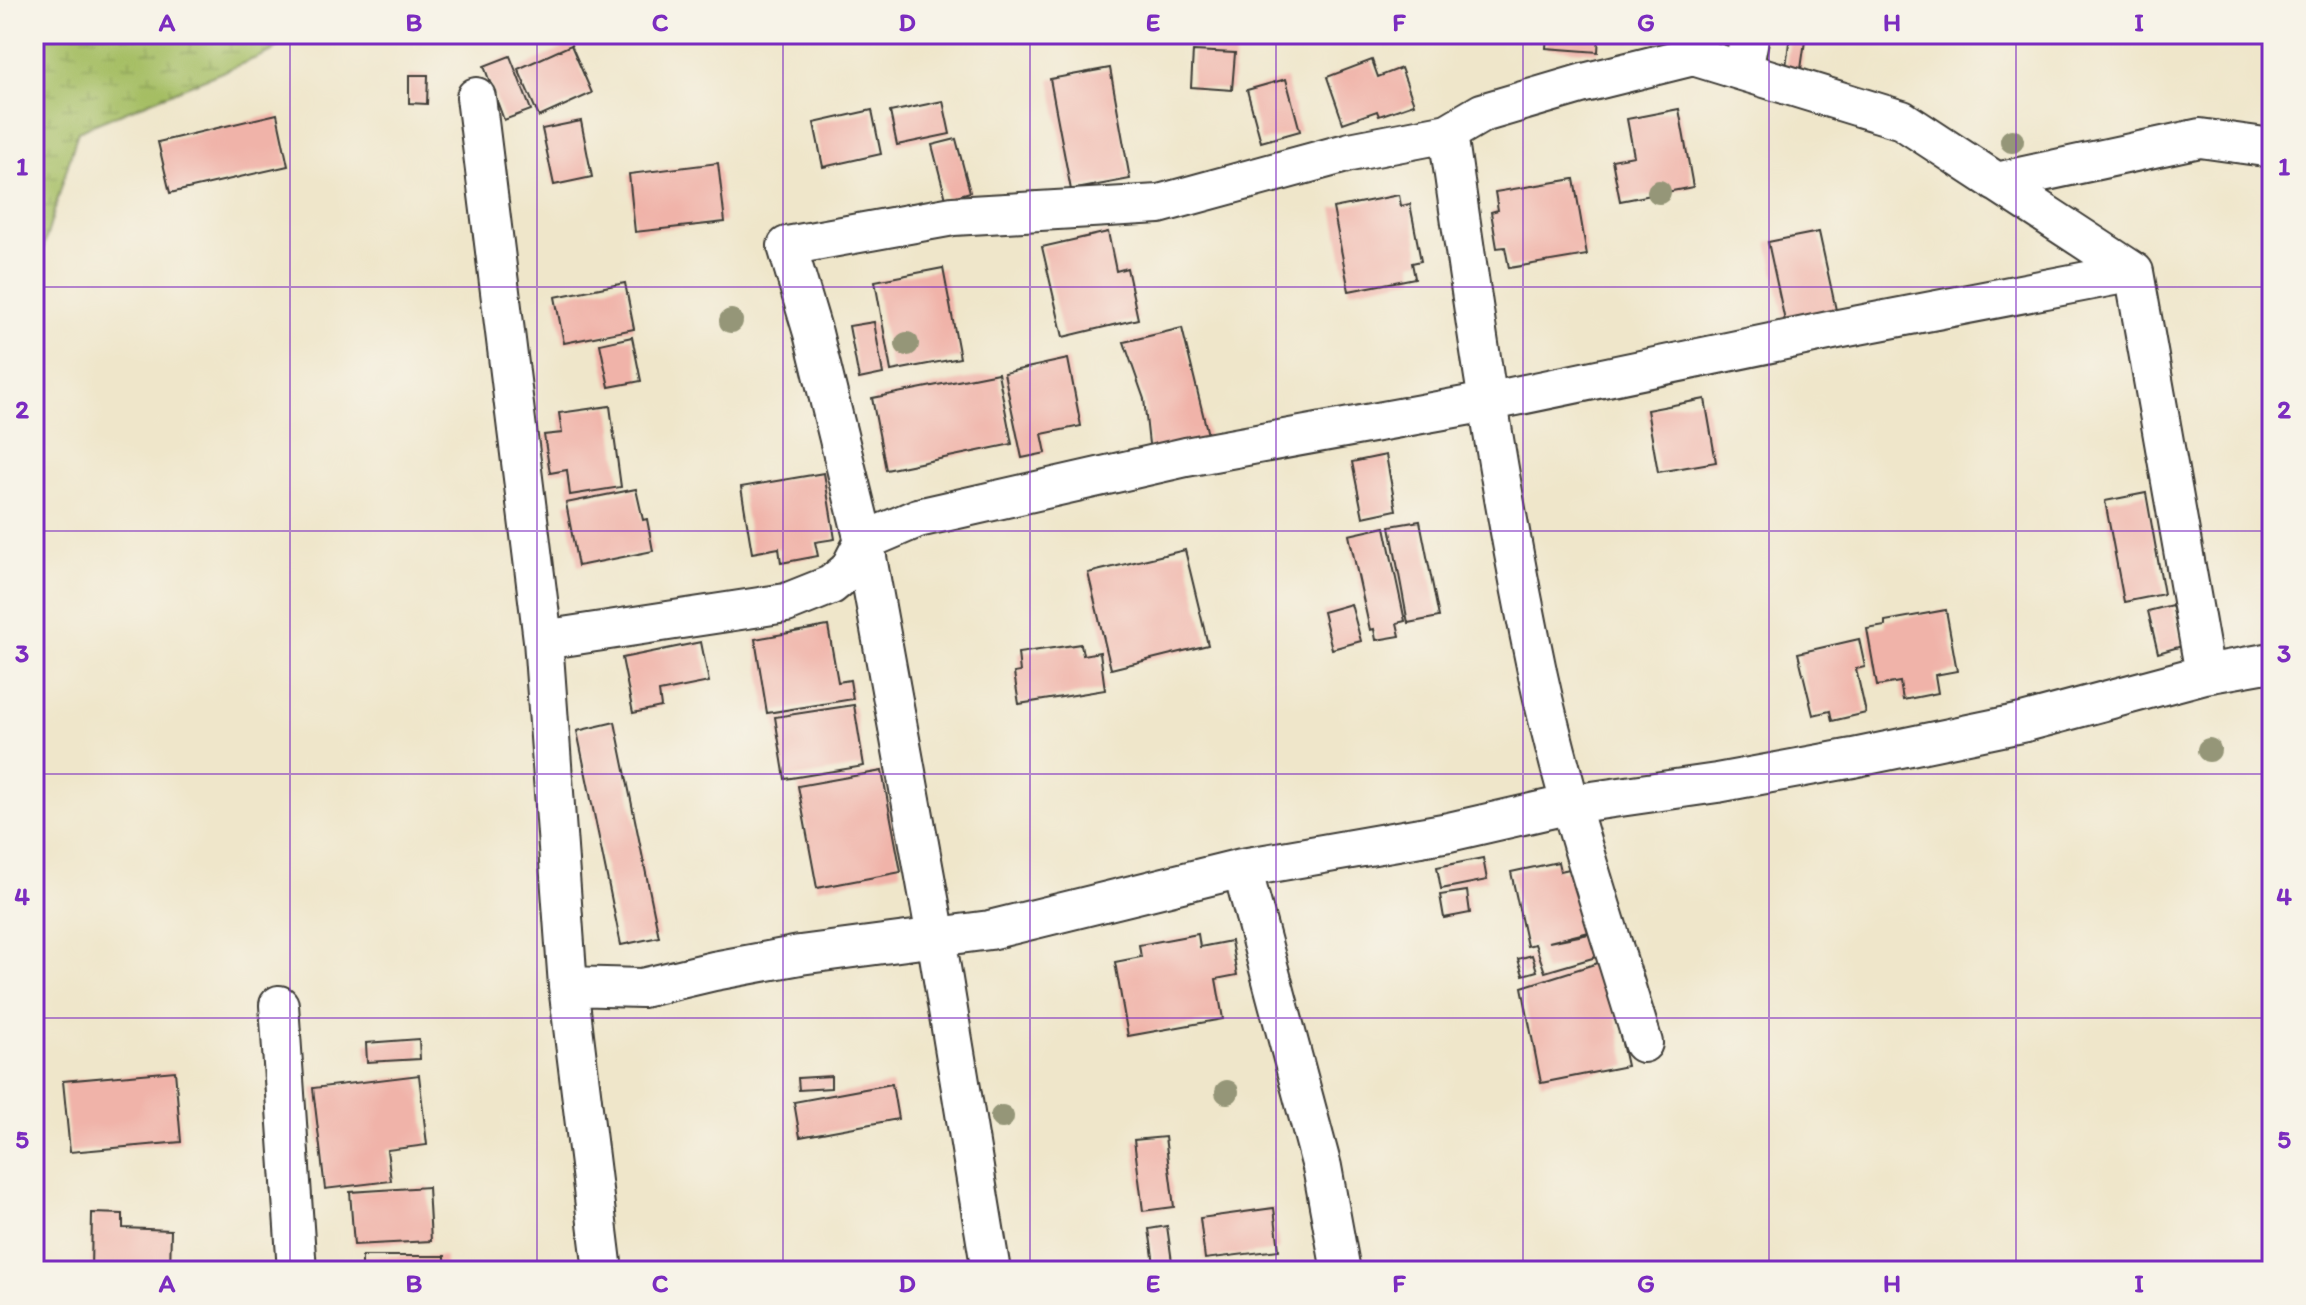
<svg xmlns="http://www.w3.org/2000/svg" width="2306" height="1305" font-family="Itim,sans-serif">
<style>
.wetland{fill:url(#wetland-marsh);stroke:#606d40;stroke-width:2}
.building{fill:#f0b3a9}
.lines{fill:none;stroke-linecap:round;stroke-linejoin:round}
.street-casing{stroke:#3c3a36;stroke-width:42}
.street{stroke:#fff;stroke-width:38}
.tree{fill:#959678}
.grid{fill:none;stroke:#7b2cbf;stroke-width:2;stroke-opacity:0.55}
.neatline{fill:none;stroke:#7b2cbf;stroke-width:3}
.grid-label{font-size:26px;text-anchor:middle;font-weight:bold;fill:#7b2cbf}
</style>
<defs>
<pattern id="wetland-marsh" width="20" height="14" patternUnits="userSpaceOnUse" patternTransform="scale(2)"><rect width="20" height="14" fill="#a5be64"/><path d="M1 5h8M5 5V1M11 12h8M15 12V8" fill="none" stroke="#8da356"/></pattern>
</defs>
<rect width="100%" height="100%" fill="#f7f3e8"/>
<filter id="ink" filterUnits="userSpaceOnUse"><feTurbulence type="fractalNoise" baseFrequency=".0125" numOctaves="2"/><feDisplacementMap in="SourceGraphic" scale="16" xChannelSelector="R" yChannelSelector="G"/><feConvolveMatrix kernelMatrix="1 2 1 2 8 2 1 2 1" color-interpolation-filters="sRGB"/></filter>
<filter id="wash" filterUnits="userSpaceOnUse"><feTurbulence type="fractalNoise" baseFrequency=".006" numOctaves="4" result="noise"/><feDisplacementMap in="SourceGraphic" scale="32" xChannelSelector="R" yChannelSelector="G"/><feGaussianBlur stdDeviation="1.8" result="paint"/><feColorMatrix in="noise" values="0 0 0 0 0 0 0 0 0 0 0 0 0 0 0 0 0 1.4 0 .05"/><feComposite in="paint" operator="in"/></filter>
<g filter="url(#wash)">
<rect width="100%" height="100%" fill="#efe6ca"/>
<path class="wetland" d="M34,34h260l-23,18 -193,79 -44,148z"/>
<g id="blocks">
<path class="building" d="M1547,34h52l-1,18 -52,-4z
M1790,34h16l-5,35 -15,-2z
M571,45l21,48 -53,24 -21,-48z
M1193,51l42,2 -3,37 -41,-3z
M510,56l21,54 -27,10 -20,-54z
M1372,60l6,17 23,-9 13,36 -35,12 -2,-5 -34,12 -16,-46z
M1110,68l20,111 -59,11 -21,-111z
M409,75h19l-1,29 -18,-1z
M1286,79l14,52 -39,11 -14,-52z
M943,101l7,33 -53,11 -7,-33z
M1679,109l14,78 -73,14 -8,-41 22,-4 -7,-37z
M872,110l9,44 -58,13 -9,-44z
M277,114l11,52 -118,27 -12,-51z
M581,121l11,56 -38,8 -12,-56z
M956,139l14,53 -24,7 -14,-54z
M718,163l7,59 -90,10 -6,-58z
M1574,179l13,76 -78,13 -4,-21 -8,1 -6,-36 7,-2 -3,-18z
M1399,195l2,11 9,-2 11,57 -9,2 3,15 -66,13 -16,-83z
M1108,232l8,39 11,-3 11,51 -75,18 -21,-90z
M1819,232l17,78 -51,11 -17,-79z
M943,268l17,90 -69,13 -16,-90z
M625,283l9,46 -70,14 -9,-46z
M874,322l9,52 -24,5 -10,-53z
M1182,328l27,111 -59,14 -6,-54 -20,-57z
M632,337l9,44 -32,6 -9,-43z
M1068,359l13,67 -39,8 4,19 -24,5 -18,-85z
M998,373l14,71 -126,26 -14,-72z
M1705,399l11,63 -58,10 -11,-62z
M610,406l11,81 -51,8 -3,-25 -17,3 -6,-38 18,-2 -3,-20z
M1386,455l10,55 -33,7 -11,-55z
M824,473l11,66 -20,3 3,14 -37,7 -2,-15 -27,5 -11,-66z
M636,489l7,31 4,-1 6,32 -75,15 -12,-63z
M2146,493l18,101 -40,8 -19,-101z
M1420,521l19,96 -31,6 -18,-97z
M1385,527l20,94 -8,2 3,13 -24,4 -2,-11 -4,1 -21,-95z
M1185,550l23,95 -97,24 -23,-96z
M1351,604l10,37 -29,8 -9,-37z
M2172,605l10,41 -24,7 -10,-42z
M1946,610l11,61 -22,4 3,18 -35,7 -3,-18 -23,4 -10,-57 18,-3v-5z
M828,626l10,56 12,-2 3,19 -86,14 -12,-74z
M1859,639l6,28 -9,2 10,44 -34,8 -2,-10 -17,4 -15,-62z
M701,642l8,40 -50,10 2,15 -28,6 -11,-55z
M1081,644l2,11 17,-3 5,38 -86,14 -5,-31 6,-1 -2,-19z
M854,705l10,61 -79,13 -10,-62z
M615,722l44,215 -38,8 -44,-214z
M882,771l19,101 -84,16 -19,-102z
M1483,858l4,22 -46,9 -4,-22z
M1558,862l2,9 19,-4 14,64 -44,11 40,-8 7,23 -51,15 -10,-28 -8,2 -16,-74z
M1467,891l3,22 -26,5 -4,-23z
M1198,934l2,13 31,-6 6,34 -21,4 7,40 -95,17 -13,-74 26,-5 -2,-12z
M1532,955l5,16 -14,4 -5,-16z
M1604,961l23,105 -86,17 -19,-96z
M419,1039l1,20 -53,3 -1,-19z
M175,1071l6,71 -111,10 -7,-71z
M419,1075l8,70 -40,5 4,31 -66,8 -12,-101z
M831,1076v12l-32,2 -1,-12z
M892,1084l6,35 -98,18 -6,-35z
M1165,1137l9,70 -31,4 -9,-71z
M428,1187l3,54 -77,4 -4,-53z
M1274,1208l5,42 -74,9 -5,-41z
M92,1213l31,1v14l48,2 -1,41h-79z
M1167,1226l6,43 -18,2 -6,-42z
M362,1256h83v15h-83z"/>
</g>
</g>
<g filter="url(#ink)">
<use href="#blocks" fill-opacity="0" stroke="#3c3a36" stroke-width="2"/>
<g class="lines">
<g class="street-casing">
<path id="street" d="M1743,71l7,-37
M476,97l67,543 25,346 35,285
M1448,133c26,182 52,363 90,543 27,124 68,245 105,367
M1996,182l204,-44 72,10
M543,640l243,-37 45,-18 18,-15 15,-29 54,-23 268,-61 301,-55 351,-73 296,-57
M1242,868l80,299 19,104
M568,986l74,2 72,-17 86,-16 190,-25 252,-62 207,-36 122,-28 146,-21 136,-25 173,-36 179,-48 67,-12
M279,1005l18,266
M991,1271l-55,-334 -72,-396 -51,-208 -26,-87 166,-30 206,-12 191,-52 98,-19 34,-20 102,-30 109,-27 209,64 232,152 71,402"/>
</g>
<use href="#street" class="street"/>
</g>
<g class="tree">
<circle cx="2012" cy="141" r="12"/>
<circle cx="1659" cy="192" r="12"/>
<circle cx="731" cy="321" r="12"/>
<circle cx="907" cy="344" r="12"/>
<circle cx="2209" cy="750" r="12"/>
<circle cx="1227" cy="1092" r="12"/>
<circle cx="1002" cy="1117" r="12"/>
</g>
</g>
<path class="grid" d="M290,34v1237M537,34v1237M783,34v1237M1030,34v1237M1276,34v1237M1523,34v1237M1769,34v1237M2016,34v1237M34,287h2238M34,531h2238M34,774h2238M34,1018h2238"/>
<rect width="2306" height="1305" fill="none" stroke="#f7f3e8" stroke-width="88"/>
<rect x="44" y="44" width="2218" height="1217" class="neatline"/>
<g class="grid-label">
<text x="167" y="31">A</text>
<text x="414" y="31">B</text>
<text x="660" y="31">C</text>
<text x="907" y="31">D</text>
<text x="1153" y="31">E</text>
<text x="1399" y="31">F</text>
<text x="1646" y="31">G</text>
<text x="1892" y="31">H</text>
<text x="2139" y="31">I</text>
<text x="22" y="175">1</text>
<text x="2284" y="175">1</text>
<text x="22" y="418">2</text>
<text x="2284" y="418">2</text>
<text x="22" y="662">3</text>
<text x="2284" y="662">3</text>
<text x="22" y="905">4</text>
<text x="2284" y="905">4</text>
<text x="22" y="1148">5</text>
<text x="2284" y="1148">5</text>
<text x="167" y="1292">A</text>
<text x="414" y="1292">B</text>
<text x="660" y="1292">C</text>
<text x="907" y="1292">D</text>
<text x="1153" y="1292">E</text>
<text x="1399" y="1292">F</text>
<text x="1646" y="1292">G</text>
<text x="1892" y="1292">H</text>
<text x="2139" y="1292">I</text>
</g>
</svg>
